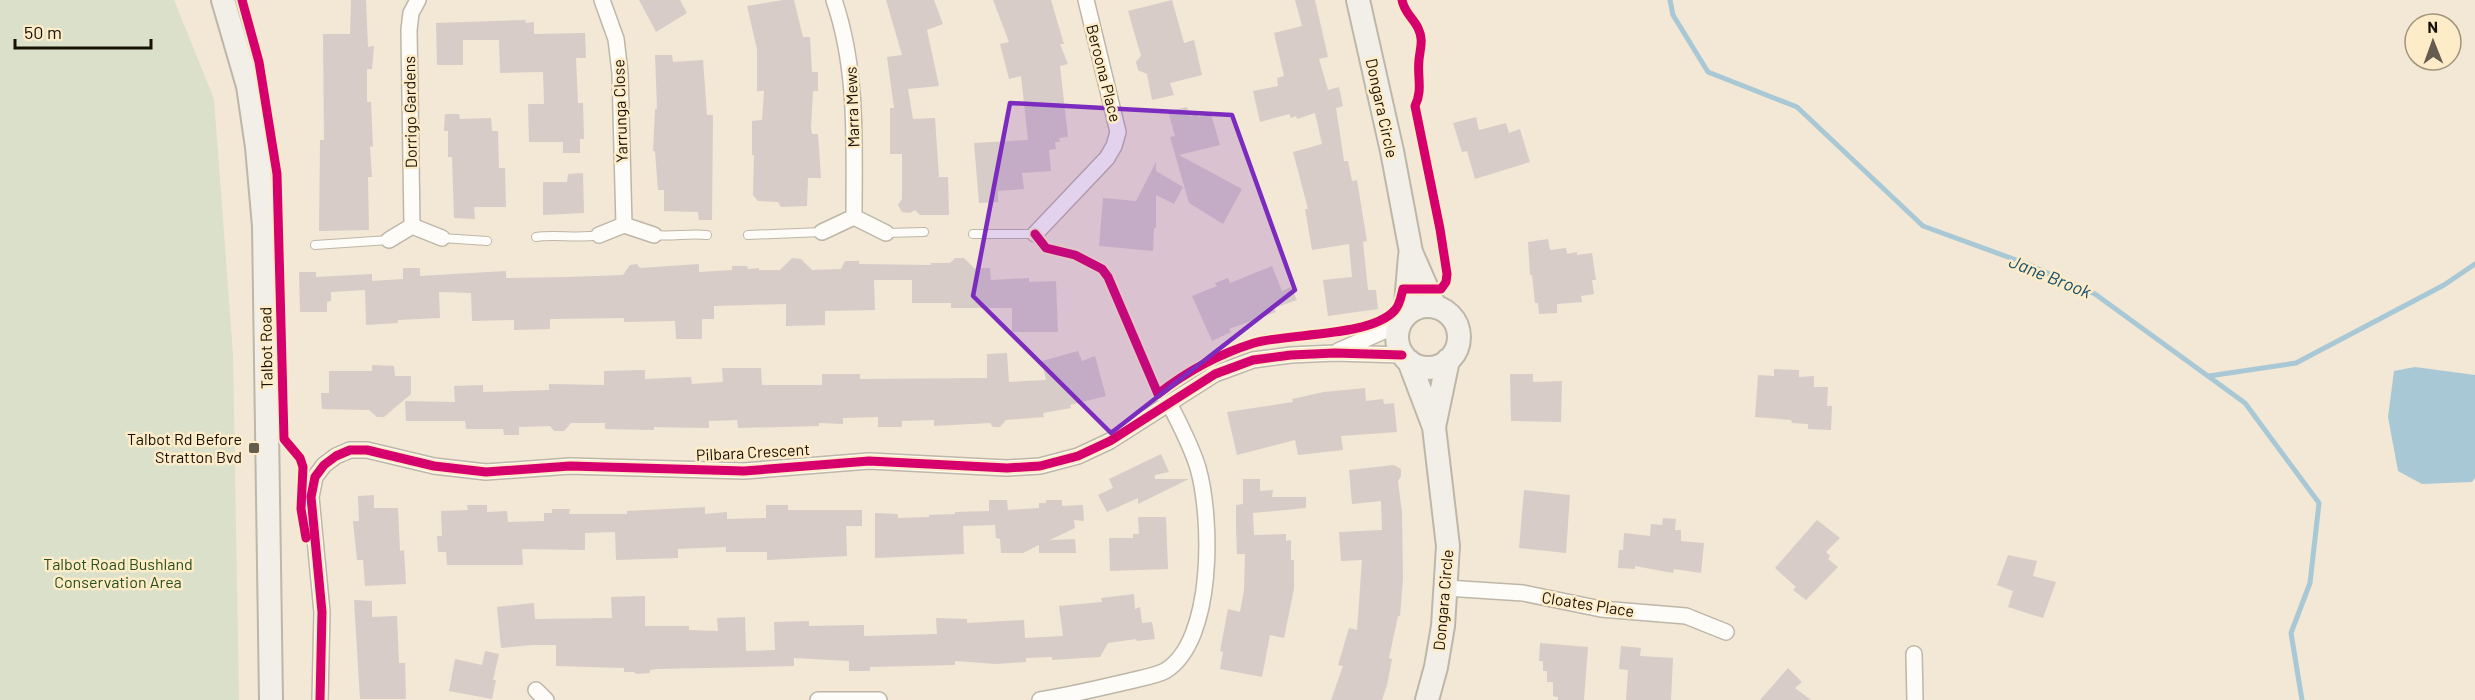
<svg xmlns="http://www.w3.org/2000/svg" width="2475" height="700" font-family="Barlow,sans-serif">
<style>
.green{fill:#dae0c9}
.water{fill:#a9c8d6}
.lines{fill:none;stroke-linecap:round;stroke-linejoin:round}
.stream{stroke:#a9c8d6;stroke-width:5}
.building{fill:#d7ccc8}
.lane-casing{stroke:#beb6a7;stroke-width:10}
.street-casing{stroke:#beb6a7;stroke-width:18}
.secondary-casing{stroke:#beb6a7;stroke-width:26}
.lane{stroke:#fdfcf9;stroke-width:8}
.street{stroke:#fdfcf9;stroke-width:15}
.secondary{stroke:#f1efe8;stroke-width:22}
.cycleway-casing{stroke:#feecc9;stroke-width:13}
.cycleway{stroke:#d6006c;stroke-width:9}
.marked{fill:#7b2cbf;fill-opacity:0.2;stroke:#7b2cbf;stroke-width:4.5;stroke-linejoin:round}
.poi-dot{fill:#645c4e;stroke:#feecc9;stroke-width:2}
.labels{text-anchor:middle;stroke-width:5;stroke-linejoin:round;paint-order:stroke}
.street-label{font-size:16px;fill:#171105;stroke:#feecc9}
.poi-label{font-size:16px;fill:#171105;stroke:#feecc9;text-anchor:end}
.park-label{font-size:16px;fill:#27501a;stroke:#feecc9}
.water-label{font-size:18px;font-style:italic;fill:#104e6b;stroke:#feecc9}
</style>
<rect width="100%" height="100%" fill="#f2e8d5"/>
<path class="green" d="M0,0h174l40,99 19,255 6,346h-239z"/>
<path class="water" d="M2415,367l60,8v103l-3,4 -50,2 -24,-13 -10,-54 6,-46z"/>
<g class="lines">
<path class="stream" d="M1670,0l3,15 35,57 89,35 126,119 104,38 68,30 150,109 74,100 -9,80 -19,50 11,67
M2209,376l87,-13 148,-78 31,-21"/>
</g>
<path class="building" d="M351,0h15l2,47 6,-1 -2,23h-5v33h4l2,44 -3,1 2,30h-4l1,53 -50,1 1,-91h4l-1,-106h27z
M639,0h41l7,13 -31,19z
M783,0h11l9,37h7l2,35h6v19h-5l-2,37 1,6h6l3,44h-13l-1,28 -26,1 -3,-5 -20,-1 -5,-6 1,-40h-2v-34l10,-1 2,-29h-7v-42l-10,-43z
M886,0h48l9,24 -16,6 12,56 -31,3 5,30 22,-1 4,59h9l1,38h-29l-5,-5 -5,3 -8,-1 -4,-7 4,-6v-45h-12v-46h4l-7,-51 15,-2z
M993,0h58l13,44h-4l8,20 -8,2 8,71 -9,1 1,4h-5l1,7 -7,1 2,21 -29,2 2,16 -26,2v11l-19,1 -5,-60 54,-3 -7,-64 -12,3 -9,-35 9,-2z
M1172,0l12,43 10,-3 8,35 -32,8 4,12 -22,5 -5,-26 -9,-4 -2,-8 5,-6 -13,-45z
M1295,0h20l13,57 -9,2 9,31 11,-3 4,19 -7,2 8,53h4l4,20 5,-1 10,61 -4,1 5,48h8l2,19 -50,7 -5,-36 29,-3 -3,-33 -37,6 -7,-41h3l-15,-57 29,-8 -7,-31 -18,6 -1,-3 -5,2 -2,-4 -29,8 -7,-31 25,-5 -1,-8 7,-2 -10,-43 28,-7z
M525,20l1,3 8,-1v12l51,-1 1,25h-10l2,45h5l1,36h-4v14h-17v-11h-34l-1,-38h16l-1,-32 -43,1 -1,-33h-36v25h-26l-1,-42z
M655,55h17l1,7 30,-2 4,55h6l-1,105h-13l-1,-8 -34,-1v-21h-6l-3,-39h-2l2,-42h2z
M1187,107l3,9 7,-2 1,3 13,-3 9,31 -41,10 63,34 -19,35 -34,-21 -19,-66 5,-1 -7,-25z
M445,114h14l1,5 31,-1 1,13h6l1,37h6l1,39h-32l1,12 -21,-1 -2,-61h-4v-26h-4z
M1476,117l3,13 27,-7 3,10 11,-4 10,33 -55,17 -8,-28 -5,1 -9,-29z
M1156,162v9l27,16 -9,17 -18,-9v33h-2l-1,23 -54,-5 4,-48 33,3z
M583,173l1,40 -41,2v-33h24l1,-8z
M1548,239l2,11 16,-2 1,6 10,-2v3l15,-2 4,27h-4l2,14 -13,2 1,6 -25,2v9l-18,1 -1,-11h-3l-3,-28h-2l-2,-33z
M792,258l9,1 11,11 29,-1 4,-8h14v3l72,1v-2h19l5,-5h9l10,10h16l1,12 38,-2v4l27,-1 2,51h-46v-24h-61v-5h-39v-23h-38l1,30 -50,1v14l-39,1v-22l-72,2v13h-12v20h-26l-1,-18 -51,1v-4l-74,1v10l-36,1v-10l-42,1 -1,-28 -32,-1 1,26 -42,2v3l-32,2 -1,-35 -34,2v9l-4,1v10h-27l-1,-40h17v5l56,-3v7l31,-2v-11h17v8l86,-5v7l62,-1 55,-2 7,-10 7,-1 3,4 59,-4v8l33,-2v-4h15l1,3 11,-1v2h21z
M1272,266l10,25 9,-4 6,13 -23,8 2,4 -47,17 2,3 -19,9 -20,-45 25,-10 -2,-3 13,-5 2,5z
M1078,351l4,10 13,-5 11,40 -36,9 1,3 -28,5 1,4 -38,3 -6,7h-7l-3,-4 -56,3v-6l-32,1v6h-24v-10l-35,1v6l-24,-1v3l-81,2 -1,-8 -28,1v7l-55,-1v3l-49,-1v-6h-34l-7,8h-10l-4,-5 -31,1v8h-15l-1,-6h-37l-1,-8h-59l-1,-20 50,1 -1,-16 29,-1v7l66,-2v-6l55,1v-14l41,-1v9l46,-2 1,7 31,-2 -1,-14h39l1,17h60v-11h38v5l127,-1v-24l20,-1 2,29 37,-2 -4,-19z
M372,365l22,1 1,10h16v18l-27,23h-7l-8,-7 -47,-1 -1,-16h8v-22h43z
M1774,369l25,1v7l15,-1v11h14l-1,19h5l-1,24 -23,-1v-5l-16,-1 -1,-3 -36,-3 3,-42 16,1z
M1510,374h23v8l29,-1 -1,41 -50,-1z
M1365,388l1,13 17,-2 1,5 10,-1 3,29 -56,4 2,14 -45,5 -3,-15 -58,15 -10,-43 66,-10 -1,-3 32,-7z
M1161,454l8,18 -14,3v4h34l-51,25v-6l-31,14 -9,-17 15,-7 -4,-9z
M1394,465l7,4v7l-3,5 4,32 1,66 -3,37h-2l-9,42 3,1 -5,26 -5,15h-51l12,-34 -5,-1 11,-37 8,2 5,-70 -21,1 -2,-29 43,-2 -1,-29 -29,3 -3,-34z
M1243,479h17v12l13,-1 -1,7h34v11l-53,5 1,22 32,-1v7l5,-1v20h3v29l-10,49 -14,-3 -8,42 -42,-8 3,-17 -3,-1 8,-42 12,3 4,-22 1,-36h-8l-1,-26v-23l7,-1z
M1524,490l46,5 -4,58 -47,-5z
M374,495v13h24l2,43 4,-1 2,34 -41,2 -2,-26h-6l-4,-39h6l-1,-25z
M989,500h18l1,10 31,-2v-5h7v-3h16v6l21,-1 1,16 -10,-1 1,8 -25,12 25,-1 1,14h-37v-8l-16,8h-22l-1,-14 -4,-1 -1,-13 -32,1 1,28 -89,4v-45l23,1v4l31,-1v-2l26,-1v-2l34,-1z
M467,505h20v7l20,-1 1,11 36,-1v-8h8v-4h18l-1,5h58v-3l78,-4v7l22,-2v7l39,-1v-13h22v5h74v16h-16l1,30 -80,4v-8h-41v-5l-48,2v9l-62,2 -1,-28 -30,1v17l-63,-1 1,16h-76l-1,-13h-8l-1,-16h5l-1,-25 27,-1z
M1138,517h28l2,52 -58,2 -1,-33h24v-4h6z
M1663,518l13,1 -1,11h6v11l23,2 -3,30 -27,-4 -1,4 -38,-7v3l-17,-1 1,-18h4l1,-17 26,3 1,-12 11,1z
M1817,520l23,18 -14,14 4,4 -2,3 10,8 -32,33 -13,-10 3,-3 -21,-19z
M2008,555l29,6 -4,15 23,6 -13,36 -35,-11 5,-16 -16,-6z
M1134,594l1,15 5,-2 2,16 10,-1 3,17 -18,2 -1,-2 -28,4 -8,14 -48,3v-3l-26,1v4l-30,2 -41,-3v4l-85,2v4h-21v-10l-55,-3v8l-137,3 -7,1v3l-14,1 -2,-2h-10v-4l-68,-2v-21h-24l-31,3 -4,-41 37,-4 1,16 77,-1 -1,-21 34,-1v30h44v4l29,1 -1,-13 28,-1 1,34 29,-1 -1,-28 35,-1v5l55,-1v11l73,-2 -1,-16 31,1v4l57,-3 1,18 38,-2 -4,-30 43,-4 -1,-4z
M354,600l18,1v16l25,-1 2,47h6l1,36h-46z
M1540,643l48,4 -4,53h-26v-3l-5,-1v-14h-6v-11h-4v-10h-4z
M1621,646l20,2 -1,8 33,2 -2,42h-45l2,-30 -9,-1z
M485,651l14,3 -6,26h3l-4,19 -43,-8 6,-32 27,6z
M1788,668l14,14 -7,6 16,12h-51z"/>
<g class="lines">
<g class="lane-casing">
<path id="lane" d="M886,233l38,-1
M973,234h62
M654,235c18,2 35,-2 53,0
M748,235l74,-3
M536,237c21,-3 42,2 63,-2
M442,238l45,3
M315,245l74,-5"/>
</g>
<g class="street-casing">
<path id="street" d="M602,0l14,39 4,34 4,152
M834,0c24,70 20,143 20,217
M412,226l-3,-196 2,-17 7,-13
M822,232l32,-15 32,16
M1035,234l72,-76 7,-12 4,-14 -32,-132
M599,235l25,-10 30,10
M389,240l23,-14 30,12
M1338,351l62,-27
M1446,588l77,5 78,16 85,7 40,16
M1914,654l1,46
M536,690l10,10
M320,700l2,-88 -11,-115 4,-20 9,-12 12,-9 14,-6h17l67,16 52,6 84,-6 174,5 125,-10 138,7 33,-2 38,-10 32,-15 105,-67 38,-14 38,-5 44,-2 67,2
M818,700h61
M1040,700c31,-5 60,-12 90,-19 11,-3 25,-5 35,-10 50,-30 47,-154 33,-203 -7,-23 -18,-43 -28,-63"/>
</g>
<g class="secondary-casing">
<path id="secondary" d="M223,0l25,86 9,61 7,79 7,474
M1358,0l34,151 19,101 24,55
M1397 337a31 31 0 1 1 62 0a31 31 0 1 1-62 0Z
M1405,315l5,-59
M1409,361l25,66 14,119 -5,80 -7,41 -9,33
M1434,427l14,-67"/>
</g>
<use href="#lane" class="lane"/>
<use href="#street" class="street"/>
<use href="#secondary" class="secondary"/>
<g class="cycleway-casing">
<path id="cycleway" d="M242,0l17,62 18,112 7,265 16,19 3,9 -2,42 5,29
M1035,234l11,14 29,7 27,14 6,8 50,117c28,-22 61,-40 96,-51 35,-10 118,-6 141,-33 5,-5 6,-14 8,-21h38l5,-7 1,-8 -7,-45 -25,-123c8,-16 2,-29 4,-46 1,-12 5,-20 -1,-32 -5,-10 -14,-16 -16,-28
M320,700l2,-88 -11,-115 4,-20 9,-12 12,-9 14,-6h17l67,16 52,6 84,-6 174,5 125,-10 138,7 33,-2 38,-10 32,-15 105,-67 38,-14 38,-5 44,-2 67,2"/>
</g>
<use href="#cycleway" class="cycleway"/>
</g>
<path class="marked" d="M1010,103l222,12 63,175 -184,143 -138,-137z"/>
<rect class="poi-dot" x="248" y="442" width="12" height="12" rx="3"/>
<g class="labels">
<g class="street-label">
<text transform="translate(1104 73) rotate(76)" y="6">Beroona Place</text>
<text transform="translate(852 107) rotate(-92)" y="6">Marra Mews</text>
<text transform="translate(1382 108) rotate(78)" y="6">Dongara Circle</text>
<text transform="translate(620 111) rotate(-92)" y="6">Yarrunga Close</text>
<text transform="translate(410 112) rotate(-91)" y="6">Dorrigo Gardens</text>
<text transform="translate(266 348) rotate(-91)" y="6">Talbot Road</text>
<text transform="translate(753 452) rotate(-3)" y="6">Pilbara Crescent</text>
<text transform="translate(1443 600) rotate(-85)" y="6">Dongara Circle</text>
<text transform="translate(1588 604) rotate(9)" y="6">Cloates Place</text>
</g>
<g class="poi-label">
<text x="242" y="445">Talbot Rd Before<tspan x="242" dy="18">Stratton Bvd</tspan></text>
</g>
<g class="park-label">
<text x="118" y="570">Talbot Road Bushland<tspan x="118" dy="18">Conservation Area</tspan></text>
</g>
<g class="water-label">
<text transform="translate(2050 277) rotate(22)" y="6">Jane Brook</text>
</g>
</g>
<g transform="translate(2433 42) rotate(359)"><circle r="28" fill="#feecc9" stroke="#a2947b" stroke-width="1.5"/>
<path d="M0-4.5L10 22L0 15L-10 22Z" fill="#645c4e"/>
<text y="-9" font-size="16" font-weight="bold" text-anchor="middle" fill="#171105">N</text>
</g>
<path d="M15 39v9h136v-9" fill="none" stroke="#171105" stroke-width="3"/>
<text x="24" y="39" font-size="18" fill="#171105" stroke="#feecc9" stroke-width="4.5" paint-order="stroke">50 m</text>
</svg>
